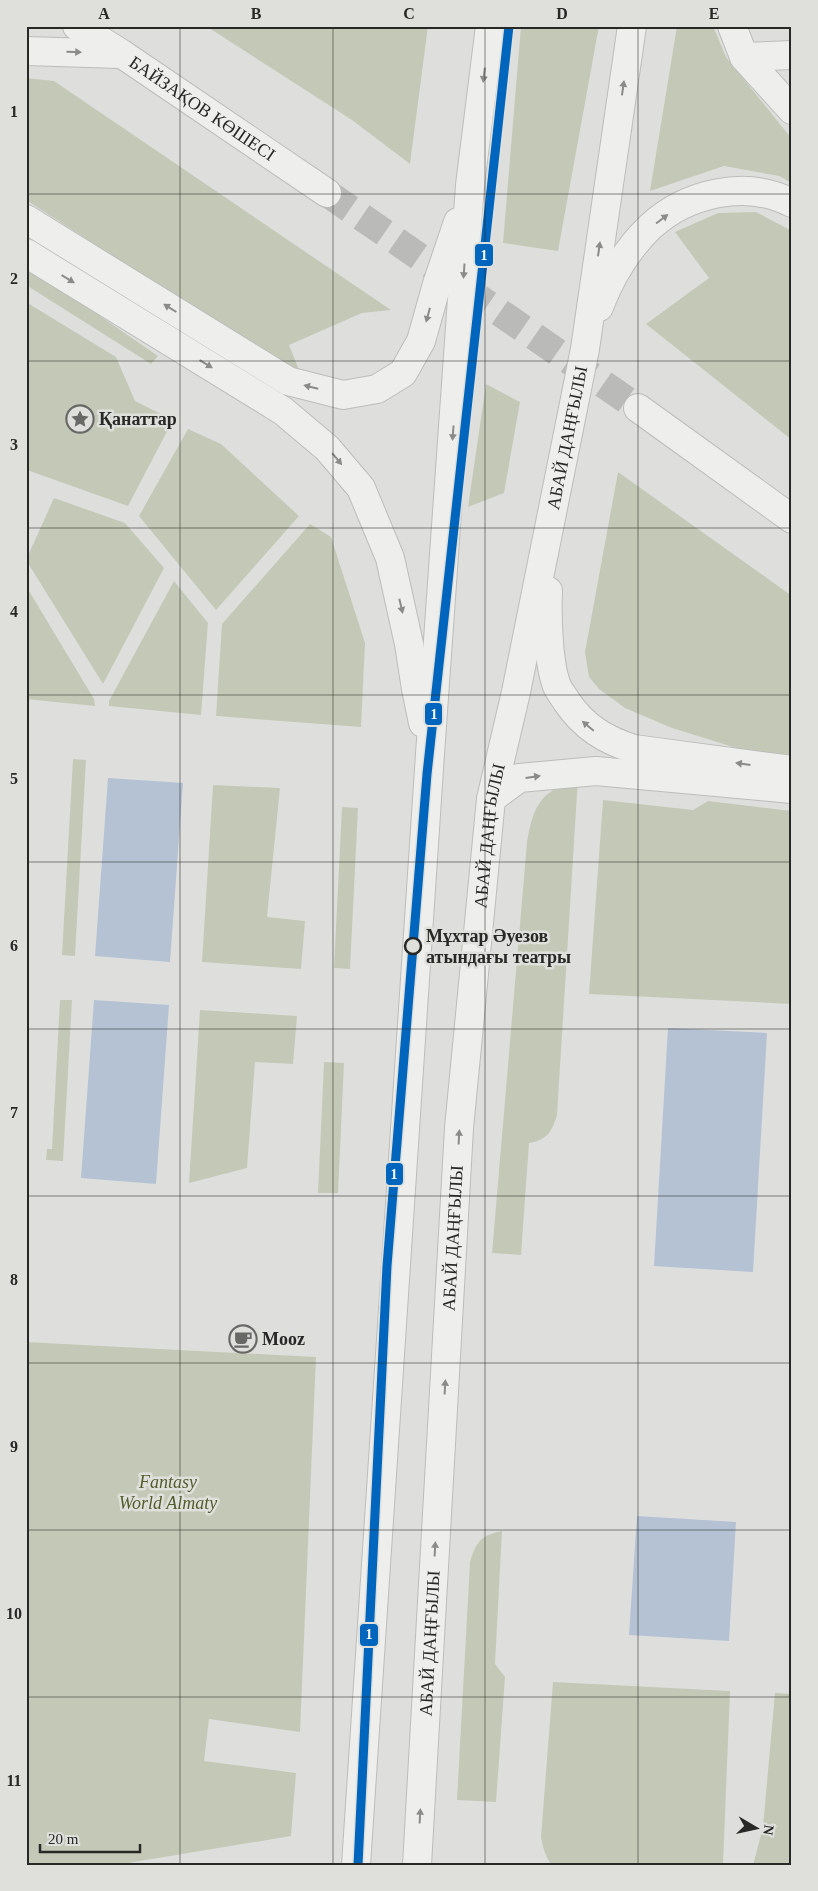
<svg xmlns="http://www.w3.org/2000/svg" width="818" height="1891" font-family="'Times New Roman',serif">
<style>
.green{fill:#c4c9b7}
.water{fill:#b5c2d4}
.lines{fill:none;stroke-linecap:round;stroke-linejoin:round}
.secondary-tunnel{stroke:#babab9;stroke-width:28;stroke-dasharray:28 14;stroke-linecap:butt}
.secondary-casing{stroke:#bcbdbb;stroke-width:30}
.secondary{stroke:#eeefec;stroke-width:28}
.metro-1-casing{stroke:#dfe0dc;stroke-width:12}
.metro-1{stroke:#0065bd;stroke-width:9}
.oneway{fill:#8b8c8a}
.grid{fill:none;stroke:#282827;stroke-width:1;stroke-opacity:0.55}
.stop-dot{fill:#dfe0dc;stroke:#282827;stroke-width:2.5}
.labels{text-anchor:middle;stroke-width:5;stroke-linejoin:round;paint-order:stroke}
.street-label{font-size:18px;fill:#282827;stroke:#dfe0dc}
.poi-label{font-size:18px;font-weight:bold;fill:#282827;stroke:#dfe0dc;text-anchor:start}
.stop-label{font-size:18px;font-weight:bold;fill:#282827;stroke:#dfe0dc;text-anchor:start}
.park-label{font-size:18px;font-style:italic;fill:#525d2c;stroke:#dfe0dc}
.line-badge{stroke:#dfe0dc;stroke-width:2}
.badge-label{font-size:14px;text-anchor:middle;font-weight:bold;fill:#fff}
.neatline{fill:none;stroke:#282827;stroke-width:2}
.grid-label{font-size:16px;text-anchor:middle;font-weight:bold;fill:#282827}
</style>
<rect width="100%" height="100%" fill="#dedfdd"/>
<path class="green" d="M206,26h222l-18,138 -58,-44z
M521,26h78l-41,225 -55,-8z
M677,26h36l13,31 66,82v44l-13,-7 -55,-10 -74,25z
M26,78l28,3 337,229 -29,3 -73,32 10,25 -54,-29 -219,-141z
M756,212l36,19v209l-146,-116 63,-46 -34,-46 43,-19z
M26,265l132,91 -7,8 -125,-79z
M26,302l90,55 19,44 38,19 -45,86 -101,-36z
M486,384l34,18 -16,91 -36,14z
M188,429l33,15 78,72 -83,94 -77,-94z
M618,472l174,124v159l-46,-4 -74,-23 -47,-20 -26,-19 -10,-12 -4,-25z
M54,498l71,25 39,45 -61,116 -77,-124z
M310,524l21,13 34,106 -4,84 -145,-11 6,-92z
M174,581l34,42 -7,92 -92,-9v-5z
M26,586l68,113 1,7 -69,-7z
M73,759l13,1 -11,196 -13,-1z
M578,778l-21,337c-5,17 -10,25 -28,28l-8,112 -29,-2 35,-411c7,-40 14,-49 51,-64z
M213,785l67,3 -13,129 38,4 -4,48 -99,-7z
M603,800l90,10 15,-9 84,10v193l-203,-10z
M342,807l16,1 -8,161 -16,-1z
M60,1000h12l-9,161 -17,-1 1,-11h5z
M200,1010l97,6 -4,48 -38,-2 -8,106 -58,15z
M324,1062l20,1 -6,130h-20z
M26,1342l290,15 -16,375 -91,-13 -5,42 92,12 -5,63 -175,29h-90z
M502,1531l-7,133 10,13 -9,125 -39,-2 13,-238c6,-20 11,-27 32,-31z
M553,1682l177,9 -7,174h-171c-7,-8 -9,-18 -11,-28z
M775,1693l17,1v171h-39l10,-38z"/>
<path class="water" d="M108,778l75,5 -13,179 -75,-6z
M94,1000l75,5 -13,179 -75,-6z
M668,1028l99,5 -14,239 -99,-6z
M637,1516l99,6 -7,119 -100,-6z"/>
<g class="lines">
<path class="secondary-tunnel" d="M327,193l311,215"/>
<g class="secondary-casing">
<g id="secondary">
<path id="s1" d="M77,26l45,28 205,139"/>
<path d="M732,26l12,31 48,53"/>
<path d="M26,51l94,3"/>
<path d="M744,57l48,-2"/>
<path d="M26,219l262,162 55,14 34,-6 26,-16 18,-32 16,-57 21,-62"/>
<path d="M26,253l257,158 44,37 34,40 29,70 19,86 7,45 7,34"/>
<path d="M599,307c11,-29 28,-58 51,-80 37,-34 96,-48 142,-24"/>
<path d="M638,408l154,111"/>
<path d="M548,591c-1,23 0,73 9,95 2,5 7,11 10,16 17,25 38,38 67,47l158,21"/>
<path d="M491,799l28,-21 77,-7 196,18"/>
<path d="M356,1865l74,-1111 40,-569 20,-159"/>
<path id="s2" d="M417,1865l42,-737 32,-329 25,-107 69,-343 47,-323"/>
</g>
</g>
<use href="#secondary" class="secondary"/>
<g class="metro-1-casing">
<path id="metro-1" d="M358,1865l29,-599 40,-492 82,-748"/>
</g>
<use href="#metro-1" class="metro-1"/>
</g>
<defs><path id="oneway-solid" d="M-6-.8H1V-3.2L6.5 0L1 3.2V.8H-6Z" transform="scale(1.25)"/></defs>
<g class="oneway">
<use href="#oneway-solid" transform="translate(74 52) rotate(2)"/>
<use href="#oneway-solid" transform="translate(484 75) rotate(97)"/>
<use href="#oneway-solid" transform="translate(623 88) rotate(-82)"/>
<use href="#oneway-solid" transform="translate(662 219) rotate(-37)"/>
<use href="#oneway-solid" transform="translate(599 249) rotate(-82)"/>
<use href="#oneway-solid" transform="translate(464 271) rotate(94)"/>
<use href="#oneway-solid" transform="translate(68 279) rotate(31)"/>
<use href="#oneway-solid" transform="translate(170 308) rotate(-148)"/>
<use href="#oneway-solid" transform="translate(428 315) rotate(105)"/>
<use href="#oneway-solid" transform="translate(206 364) rotate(31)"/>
<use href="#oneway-solid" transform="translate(311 387) rotate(-166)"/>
<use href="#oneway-solid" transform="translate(453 433) rotate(94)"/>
<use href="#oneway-solid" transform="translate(337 459) rotate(50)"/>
<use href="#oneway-solid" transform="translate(401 606) rotate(77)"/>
<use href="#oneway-solid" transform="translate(588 726) rotate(-140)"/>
<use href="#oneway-solid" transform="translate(743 764) rotate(-172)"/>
<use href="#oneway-solid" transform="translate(533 777) rotate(-8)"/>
<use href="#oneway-solid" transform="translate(459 1137) rotate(-87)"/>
<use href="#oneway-solid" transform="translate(445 1387) rotate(-87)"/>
<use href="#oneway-solid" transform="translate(435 1549) rotate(-87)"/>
<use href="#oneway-solid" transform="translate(420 1816) rotate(-87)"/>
</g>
<path class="grid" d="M180,26v1839M333,26v1839M485,26v1839M638,26v1839M26,194h766M26,361h766M26,528h766M26,695h766M26,862h766M26,1029h766M26,1196h766M26,1363h766M26,1530h766M26,1697h766"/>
<defs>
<g id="sight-ring" transform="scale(1.4375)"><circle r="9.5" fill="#dfe0dc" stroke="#686867" stroke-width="1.5"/><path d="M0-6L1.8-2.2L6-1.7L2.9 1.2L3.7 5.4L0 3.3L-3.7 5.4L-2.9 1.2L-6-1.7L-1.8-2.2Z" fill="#686867"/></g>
<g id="cafe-ring" transform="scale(1.4375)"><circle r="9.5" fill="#dfe0dc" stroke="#686867" stroke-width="1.5"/><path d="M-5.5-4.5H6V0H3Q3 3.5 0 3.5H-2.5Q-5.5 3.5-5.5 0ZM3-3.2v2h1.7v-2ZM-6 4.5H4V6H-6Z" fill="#686867"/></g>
</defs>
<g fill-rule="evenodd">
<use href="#sight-ring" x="80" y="419"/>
<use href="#cafe-ring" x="243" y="1339"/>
</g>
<circle class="stop-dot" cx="413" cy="946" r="8"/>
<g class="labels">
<g class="street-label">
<text dy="6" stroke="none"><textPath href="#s1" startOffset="150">БАЙЗАҚОВ КӨШЕСІ</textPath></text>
<text dy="6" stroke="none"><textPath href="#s2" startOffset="1438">АБАЙ ДАҢҒЫЛЫ</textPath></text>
<text dy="6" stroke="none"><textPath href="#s2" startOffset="1032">АБАЙ ДАҢҒЫЛЫ</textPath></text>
<text dy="6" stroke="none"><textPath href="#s2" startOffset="628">АБАЙ ДАҢҒЫЛЫ</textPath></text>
<text dy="6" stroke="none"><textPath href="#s2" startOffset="222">АБАЙ ДАҢҒЫЛЫ</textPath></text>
</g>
<g class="poi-label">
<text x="99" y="425">Қанаттар</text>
<text x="262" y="1345">Mooz</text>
</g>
<g class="stop-label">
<text x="426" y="942">Мұхтар Әуезов<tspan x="426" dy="21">атындағы театры</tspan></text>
</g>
<g class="park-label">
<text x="168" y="1488">Fantasy<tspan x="168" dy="21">World Almaty</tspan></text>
</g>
</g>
<g class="line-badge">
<rect x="474" y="243" width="20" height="24" rx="5" fill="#0065bd"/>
<rect x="424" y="702" width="19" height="24" rx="5" fill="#0065bd"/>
<rect x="385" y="1162" width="19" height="24" rx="5" fill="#0065bd"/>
<rect x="359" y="1623" width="20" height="24" rx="5" fill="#0065bd"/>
</g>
<g class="badge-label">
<text x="484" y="260">1</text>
<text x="434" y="719">1</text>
<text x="394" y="1179">1</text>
<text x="369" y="1639">1</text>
</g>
<rect width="818" height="1891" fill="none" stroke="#dfe0dc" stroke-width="55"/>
<g transform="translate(756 1828) rotate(99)" stroke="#dfe0dc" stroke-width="4" paint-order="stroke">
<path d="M0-4L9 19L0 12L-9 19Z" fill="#282827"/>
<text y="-8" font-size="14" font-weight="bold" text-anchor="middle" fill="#282827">N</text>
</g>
<path d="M40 1844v8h100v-8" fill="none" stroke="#282827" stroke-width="2.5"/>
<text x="48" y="1844" font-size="15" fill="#282827" stroke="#dfe0dc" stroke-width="4" paint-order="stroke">20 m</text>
<rect x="28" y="28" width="762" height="1836" class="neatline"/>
<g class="grid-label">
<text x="104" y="19">A</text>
<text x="256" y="19">B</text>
<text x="409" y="19">C</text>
<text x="562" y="19">D</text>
<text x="714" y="19">E</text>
<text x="14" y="117">1</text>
<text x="14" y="284">2</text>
<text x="14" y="450">3</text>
<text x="14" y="617">4</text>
<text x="14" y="784">5</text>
<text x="14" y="951">6</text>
<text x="14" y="1118">7</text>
<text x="14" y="1285">8</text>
<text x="14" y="1452">9</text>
<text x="14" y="1619">10</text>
<text x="14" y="1786">11</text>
</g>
</svg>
